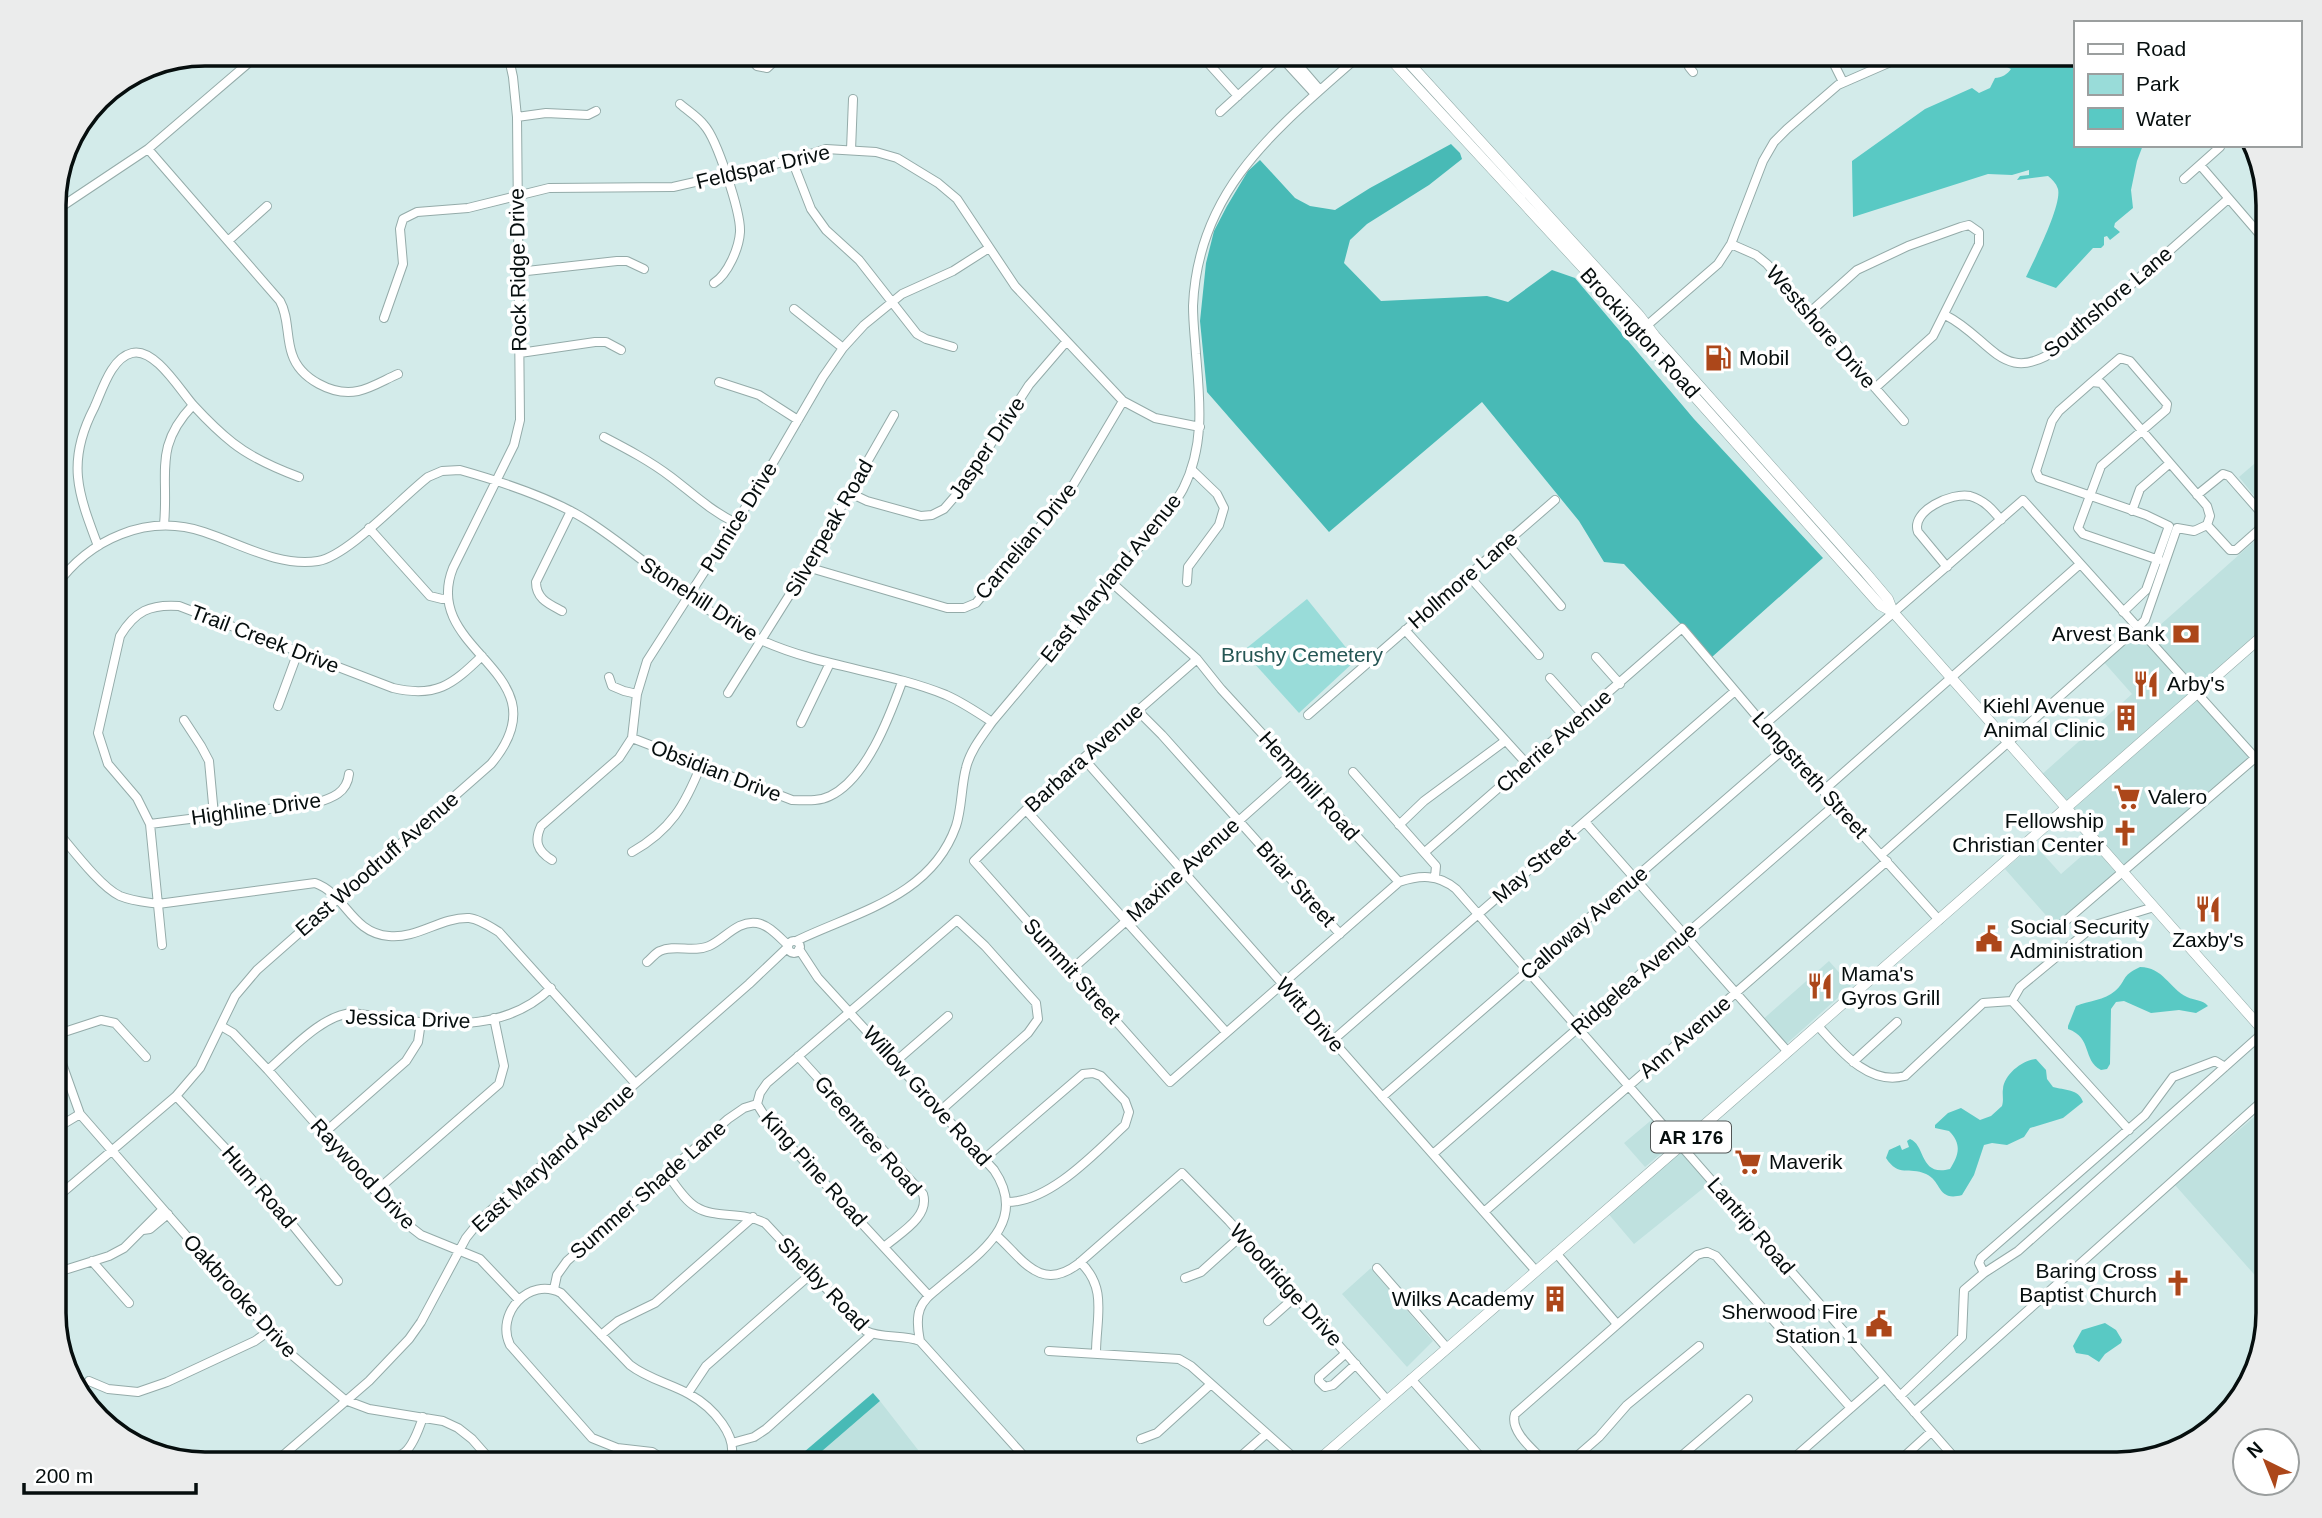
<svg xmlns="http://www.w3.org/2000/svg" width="2322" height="1518" font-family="Helvetica,sans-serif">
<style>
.built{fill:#bfe1df}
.green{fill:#99dcd9}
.forest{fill:#48bab6}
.water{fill:#59c9c4}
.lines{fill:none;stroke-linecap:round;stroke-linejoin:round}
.minor-casing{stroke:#94aba9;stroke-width:10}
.major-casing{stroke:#94aba9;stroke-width:11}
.minor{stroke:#fff;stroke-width:8}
.major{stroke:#fff;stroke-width:10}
.labels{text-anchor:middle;stroke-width:7;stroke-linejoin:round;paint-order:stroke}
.shield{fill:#fff;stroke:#515656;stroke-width:2}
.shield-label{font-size:19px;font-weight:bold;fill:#060e0e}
.street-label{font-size:21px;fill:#060e0e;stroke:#fff}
.poi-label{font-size:21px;fill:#060e0e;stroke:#fff;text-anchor:start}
.park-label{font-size:21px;fill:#255654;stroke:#fff}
.rim{fill:none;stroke:#060e0e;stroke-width:3.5}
</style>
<rect width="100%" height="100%" fill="#d3ebea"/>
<path class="built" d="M2268,452v61l-29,-36z
M2268,529v102l-71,63 58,64 -130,116 -86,-97 93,-83 -30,-34 41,-32 7,6z
M2034,844l27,30 32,-28 27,31 -61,53 -54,-61z
M1829,961l22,25 -68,61 -23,-25z
M2268,1105v185l-93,-105z
M1655,1117l21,24 -31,26 -21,-24z
M1681,1146l30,36 -77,62 -28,-33z
M1371,1268l62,73 -26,26 -65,-73z
M880,1401l49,63h-122z"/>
<path class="green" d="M1307,599l49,61 -57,53 -56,-62z"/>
<path class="forest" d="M1451,144l9,9 2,6 -33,26 -62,39 -17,16 -6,23 37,38 106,-5 21,6 44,-32 23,8 119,141 129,139 -111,99 -88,-93 -20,-2 -25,-41 -97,-119 -153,130 -122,-140 -7,-71 6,-58 8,-32 13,-25 21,-35 12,-11 35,38 15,8 25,4 35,-22z
M873,1393l7,8 -73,63h-17z"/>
<path class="water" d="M2027,54h48v91h68l-6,16 -6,29 2,18 -18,15 -1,4 6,5 -10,8 -3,-4 -3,1v8l-3,3h-8l-37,40 -30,-11c8,-17 36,-72 32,-88 -2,-6 -6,-10 -10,-13l-31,4 3,-4 9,-1v-5l-17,5 -24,-1 -135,43 -1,-56 73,-52 47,-21 7,5 11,-5 5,-10c6,0 13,-4 16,-9l-4,-2 7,-8z
M2140,967c23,0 29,21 47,30 8,4 15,2 21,9l-12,7 -17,-3 -28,3 -27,-12 -8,1 -5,7 -1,55 -3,5 -6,1c-19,-10 -8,-32 -33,-41v-3l8,-20c12,-5 29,-6 39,-15 12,-10 5,-15 25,-24z
M2036,1059l10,11 1,9 6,8c11,3 26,2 30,15l-20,16 -33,10 -6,9 -17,8 -15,-2 -8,2 -10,30 -12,20c-25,7 -20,-14 -36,-21 -18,-8 -27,4 -40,-16l3,-8 11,-5 2,5 7,-3 -2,-6 3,-2c16,6 9,38 40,30 9,-14 12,-25 -1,-38l-14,-3v-3l13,-12 13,-5 19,12 11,-4 11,-10c2,-7 0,-11 1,-17 1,-15 20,-29 33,-30z
M2105,1323l11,7 6,10 -1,3 -16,11 -6,8 -11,-7 -12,-2 -3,-7 9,-16z"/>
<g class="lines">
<g class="minor-casing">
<path id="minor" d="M747,54l10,12 10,2 15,-14
M1200,54l38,42
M1289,54l31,36
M1829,54l14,28
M1281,57l34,37
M1693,72l-4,-5 4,-13
M680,104c8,7 18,13 24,21 13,14 37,88 36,107 -1,16 -12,42 -26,51
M1220,112l64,-58
M517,117l29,-4 42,2 8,-4
M148,149l132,152c9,16 6,36 12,53 8,25 41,42 66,37 14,-3 28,-12 40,-17
M851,150l2,-51
M792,160l19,49 15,21 33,30 58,74 9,5 27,8
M2200,165l68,79
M2184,179l36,-32
M55,211l93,-62 111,-95
M228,241l39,-35
M1731,244l25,11 11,9 137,157
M518,272l99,-11h10l17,8
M794,309l49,39
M1809,313l48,-43 51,-24 53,-19 8,-2 10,7v12l-46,92 -58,52
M1945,315c47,23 58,76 118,30l165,-146
M384,318l19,-54 -3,-35 3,-10 14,-7 51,-4 81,-20 124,-1 119,-27 34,-11 50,3 21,6 41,25 19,16 58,87 108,115 32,17 45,9
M1644,328l74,-64 13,-20 32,-83 11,-19 13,-13 51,-44 71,-31
M520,353l75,-11h11l15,8
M719,382l40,13 39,25
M2092,382l28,-24 10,3 37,43 -1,6 -65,56 -23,62 5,6 76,26
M604,437c23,12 46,24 67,40 21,16 39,33 63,45
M850,493l17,8 54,15 11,-1 12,-6 19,-22 66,-102 37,-43
M2197,495l26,-21 6,2 35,40 -2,11 -26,23h-6l-23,-25
M2132,511l8,-22 30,-26
M164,525c5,-52 -11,-78 29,-120
M369,528l61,68 12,3 6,-1
M1506,542l55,64
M98,546c-20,-53 -32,-84 -4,-138 8,-17 17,-50 38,-55 23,-6 49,39 62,53 12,13 25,26 39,37 19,15 42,25 66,34
M807,567l140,41h17l12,-5 93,-111 54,-91
M1947,567l-29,-35c-8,-21 34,-40 52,-36 14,4 22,13 31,24
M1468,575l71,80
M1111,582l86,77 24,30 178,193
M1187,582l1,-15 31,-42 5,-17 -7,-14 -26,-25
M55,587c34,-48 92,-74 149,-55 37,12 74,35 114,29 30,-5 83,-63 110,-84l14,-6 18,-1c39,11 94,29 128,51 59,38 109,90 175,120 58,26 124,30 183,54 16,7 31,17 46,27
M562,611c-13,-7 -26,-12 -26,-29l35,-71
M1405,630l122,134
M1596,657l24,27
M1197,659l-157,137 -66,65 196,221 229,-200c21,-7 39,-8 57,7l504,575
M609,677l3,9 12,5 13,3
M1550,678l33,37
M728,693l79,-126 87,-152
M278,706l20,-54
M1138,711l24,24 178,199
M1308,715l247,-215
M184,720l17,26 8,15 5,54
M801,723l29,-60
M1764,725l259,-225 245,272
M632,738l160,62c12,0 26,2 38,-4 36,-17 59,-78 72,-114
M1084,759l452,512
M1353,772l83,94 -1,11
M1824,790l256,-226
M1026,810l200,222
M1585,822l203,230
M150,824l166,-21c16,-5 31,-10 33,-29
M1399,825l25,-24 81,-60
M55,829c15,17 45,58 65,67 12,5 25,6 38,8l157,-21c31,11 36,50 74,53 28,3 52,-19 80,-18 10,1 22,9 30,14l136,151
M632,852c39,-22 53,-47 69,-87
M1425,852l257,-224 82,97 175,195
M1881,855l256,-227 8,-8 32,-92 17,3 13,-6 3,-9 -3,-10 -106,-123 -9,-1 -33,29 -7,10 -16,50 3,7 107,37 23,11 -23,64 -23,22
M552,860c-15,-9 -18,-19 -11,-34l78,-68 13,-20 5,-44 10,-33 116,-181 60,-103 20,-29 21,-23 38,-31 51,-23 36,-23
M2055,930l200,-172
M788 947a6 6 0 1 1 12 0a6 6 0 1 1-12 0Z
M796,941c60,-29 135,-44 160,-115 6,-18 5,-39 10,-58 4,-17 16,-32 26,-46l170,-202c7,-10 15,-20 21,-31 22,-43 17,-88 13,-135 -1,-16 -3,-31 -3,-48 5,-119 86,-179 168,-252
M162,945l-12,-121 -13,-26 -29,-34 -10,-31 22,-97c15,-25 30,-32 59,-30l214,82c43,10 59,-3 89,-32
M799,949l19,29 176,192c36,53 -16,84 -52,115 -8,7 -18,13 -22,24 -4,10 -2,22 0,32
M647,962c4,-3 8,-9 13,-11 15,-7 33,2 49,-5 16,-7 28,-26 48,-23 12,2 22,14 31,22
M1071,970l225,-200
M2012,1001l117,129
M221,1026l12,7 35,37 131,148 22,17 59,24 39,41
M1818,1026c22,24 50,60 87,50l78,-73 29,-2 8,-14 75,-62 59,-18
M55,1035l46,-15 14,3 31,34
M1332,1041l403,-350
M55,1044l25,70 206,236 59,50 24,9 74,12 15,7 14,11 22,25
M798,1056l125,138c7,23 -23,39 -39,53
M895,1062l53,-46
M1853,1062l44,-40
M268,1070c23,-20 55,-56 85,-57 66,9 145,27 198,-25
M176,1096l85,90 77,95
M1382,1097l403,-349
M55,1129l25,-15
M324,1133l82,-72 12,-19 3,-20
M1433,1154l403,-350
M984,1159l99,-85 10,-1 8,3 24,25 4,11 -4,13c-30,28 -76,78 -119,77
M667,1174c8,10 17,26 29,33 19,12 46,4 69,16l101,108c16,8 37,3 54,10l111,123
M376,1191l123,-107 5,-18 -10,-48
M55,1199l121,-103 24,-28 35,-72 22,-26 234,-206c77,-92 -72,-111 -38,-196l61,-123 6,-25 -3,-303 -4,-40 -5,-23
M1484,1212l403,-351
M143,1230l7,-1 18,-15
M997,1236c25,22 43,57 81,28l104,-91 47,48 158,179
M1556,1253l61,71
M92,1261l37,42
M1080,1262c28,26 16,56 16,91
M1377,1268l70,80
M55,1273l54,-17 15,-8 39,-39
M1984,1273l-5,-10 2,-5 164,-143 28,-38 42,-16 10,6
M1185,1278l16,-6 40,-36
M554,1289l3,-14 10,-14 161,-142 16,-11 13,-4
M929,1296l-160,-173 -12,-19 3,-11 7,-10 190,-163 28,26 51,57 2,16 -10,14 -88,78
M1268,1321l27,-24
M601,1335l17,-14 37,-18 98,-86
M1049,1351l130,8 12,7 110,98
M1346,1353l-27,24v4l6,6 8,-2 23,-21
M1411,1379l76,85
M89,1381l19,8 30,3 29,-10 88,-41 14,-10
M688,1393l18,-27 105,-92
M1900,1396l62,-59 2,-47 20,-17 34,-22 246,-219
M1914,1412l354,-316
M1141,1439l16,-6 54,-49
M732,1443l22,-6 12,-8 106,-95
M273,1464l96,-83 40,-42 12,-17 45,-84 16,-20 267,-234 38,-36
M354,1464c45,-10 52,4 69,-47
M671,1464l-19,-12 -35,-4 -25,-10 -82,-93c-15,-31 19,-69 51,-52l69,72c18,14 39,18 59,29 22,12 53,43 40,70
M1232,1464l34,-30
M1547,1464c-11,-12 -38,-32 -32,-50l145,-127 37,-32 10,-3 9,4 135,152
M1568,1464l31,-27 28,-32 72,-59
M1672,1464l76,-65
M1787,1464l97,-85
M1896,1464l35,-32"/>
</g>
<g class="major-casing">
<path id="major" d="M1386,54l246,267 15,22 233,262 13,7 8,9 367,415
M1401,54l238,261 16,21 211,237 22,26 5,13
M1314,1464l372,-323 582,-510"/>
</g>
<use href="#minor" class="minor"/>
<use href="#major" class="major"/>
</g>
<defs>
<g id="fuel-bare" transform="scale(2.1)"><path d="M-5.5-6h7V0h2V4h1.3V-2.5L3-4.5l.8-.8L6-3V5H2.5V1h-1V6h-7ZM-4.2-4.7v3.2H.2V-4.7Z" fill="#ac471a" stroke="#fff" stroke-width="2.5" paint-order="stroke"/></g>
<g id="bank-bare" transform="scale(2.1)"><path d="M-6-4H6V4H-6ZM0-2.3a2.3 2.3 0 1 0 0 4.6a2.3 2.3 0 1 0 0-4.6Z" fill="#ac471a" stroke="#fff" stroke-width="2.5" paint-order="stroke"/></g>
<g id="restaurant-bare" transform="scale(2.1)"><path d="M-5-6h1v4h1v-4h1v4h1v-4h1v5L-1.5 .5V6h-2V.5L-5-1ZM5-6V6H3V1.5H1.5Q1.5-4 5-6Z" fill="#ac471a" stroke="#fff" stroke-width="2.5" paint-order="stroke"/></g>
<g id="building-bare" transform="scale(2.1)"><path d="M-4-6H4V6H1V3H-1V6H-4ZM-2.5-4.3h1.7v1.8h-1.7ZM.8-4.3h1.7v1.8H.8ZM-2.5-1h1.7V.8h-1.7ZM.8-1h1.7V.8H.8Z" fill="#ac471a" stroke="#fff" stroke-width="2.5" paint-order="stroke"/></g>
<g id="supermarket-bare" transform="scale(2.1)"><path d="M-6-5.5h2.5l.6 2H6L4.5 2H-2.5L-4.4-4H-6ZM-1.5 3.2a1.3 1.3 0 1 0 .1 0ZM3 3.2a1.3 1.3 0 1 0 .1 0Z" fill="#ac471a" stroke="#fff" stroke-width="2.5" paint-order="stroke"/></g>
<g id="church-bare" transform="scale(2.1)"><path d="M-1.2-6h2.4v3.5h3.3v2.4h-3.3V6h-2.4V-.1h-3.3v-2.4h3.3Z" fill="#ac471a" stroke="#fff" stroke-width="2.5" paint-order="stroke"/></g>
<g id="civic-bare" transform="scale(2.1)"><path d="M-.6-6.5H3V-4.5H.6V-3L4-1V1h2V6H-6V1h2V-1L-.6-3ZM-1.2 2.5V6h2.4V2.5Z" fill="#ac471a" stroke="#fff" stroke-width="2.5" paint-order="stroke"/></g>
</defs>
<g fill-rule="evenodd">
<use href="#fuel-bare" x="1718" y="358"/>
<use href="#bank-bare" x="2186" y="634"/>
<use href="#restaurant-bare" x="2146" y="684"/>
<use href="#building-bare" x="2126" y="718"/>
<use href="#supermarket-bare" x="2127" y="797"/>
<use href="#church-bare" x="2125" y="833"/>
<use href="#restaurant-bare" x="2208" y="909"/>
<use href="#civic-bare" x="1989" y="939"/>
<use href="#restaurant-bare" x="1820" y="986"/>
<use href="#supermarket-bare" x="1748" y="1162"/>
<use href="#church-bare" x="2178" y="1283"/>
<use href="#building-bare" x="1555" y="1299"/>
<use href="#civic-bare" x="1879" y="1324"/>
</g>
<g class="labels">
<rect class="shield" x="1651" y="1121.5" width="80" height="31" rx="5"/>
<g class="shield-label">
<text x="1691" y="1144">AR 176</text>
</g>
<g class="street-label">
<text transform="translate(763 167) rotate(-13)" y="7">Feldspar Drive</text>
<text transform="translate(518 270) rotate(-91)" y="7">Rock Ridge Drive</text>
<text transform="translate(2108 302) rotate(-40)" y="7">Southshore Lane</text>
<text transform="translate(1821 327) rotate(49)" y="7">Westshore Drive</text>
<text transform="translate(1640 333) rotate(48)" y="7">Brockington Road</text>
<text transform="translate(987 448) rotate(-56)" y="7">Jasper Drive</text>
<text transform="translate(739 517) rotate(-58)" y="7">Pumice Drive</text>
<text transform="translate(829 528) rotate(-60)" y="7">Silverpeak Road</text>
<text transform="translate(1026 541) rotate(-50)" y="7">Carnelian Drive</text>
<text transform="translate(1111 578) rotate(-51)" y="7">East Maryland Avenue</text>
<text transform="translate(1463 580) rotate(-41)" y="7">Hollmore Lane</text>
<text transform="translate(699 599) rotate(33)" y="7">Stonehill Drive</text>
<text transform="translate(265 639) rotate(21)" y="7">Trail Creek Drive</text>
<text transform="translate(1554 741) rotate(-41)" y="7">Cherrie Avenue</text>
<text transform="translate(1084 758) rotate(-42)" y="7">Barbara Avenue</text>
<text transform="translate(716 771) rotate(21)" y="7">Obsidian Drive</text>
<text transform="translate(1810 775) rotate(48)" y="7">Longstreth Street</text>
<text transform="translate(1309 786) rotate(48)" y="7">Hemphill Road</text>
<text transform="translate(256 809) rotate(-8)" y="7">Highline Drive</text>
<text transform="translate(377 864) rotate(-41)" y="7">East Woodruff Avenue</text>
<text transform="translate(1534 866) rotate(-41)" y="7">May Street</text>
<text transform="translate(1183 870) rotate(-42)" y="7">Maxine Avenue</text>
<text transform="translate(1296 884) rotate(48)" y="7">Briar Street</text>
<text transform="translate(1584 923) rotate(-41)" y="7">Calloway Avenue</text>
<text transform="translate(1072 971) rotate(48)" y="7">Summit Street</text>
<text transform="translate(1634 979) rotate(-41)" y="7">Ridgelea Avenue</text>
<text transform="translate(1310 1015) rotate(49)" y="7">Witt Drive</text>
<text transform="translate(408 1019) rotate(2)" y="7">Jessica Drive</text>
<text transform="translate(1685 1037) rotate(-41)" y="7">Ann Avenue</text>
<text transform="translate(927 1096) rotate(48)" y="7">Willow Grove Road</text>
<text transform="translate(868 1136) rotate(49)" y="7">Greentree Road</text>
<text transform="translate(553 1158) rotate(-42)" y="7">East Maryland Avenue</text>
<text transform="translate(814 1169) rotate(48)" y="7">King Pine Road</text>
<text transform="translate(363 1174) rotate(47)" y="7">Raywood Drive</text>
<text transform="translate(259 1187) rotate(49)" y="7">Hum Road</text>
<text transform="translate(648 1190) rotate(-41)" y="7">Summer Shade Lane</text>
<text transform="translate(1751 1226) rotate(49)" y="7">Lantrip Road</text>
<text transform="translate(823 1284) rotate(46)" y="7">Shelby Road</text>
<text transform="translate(1286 1285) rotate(48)" y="7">Woodridge Drive</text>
<text transform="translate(240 1296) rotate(48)" y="7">Oakbrooke Drive</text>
</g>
<g class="poi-label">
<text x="1739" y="365">Mobil</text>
<text x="2165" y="641" text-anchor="end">Arvest Bank</text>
<text x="2167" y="691">Arby's</text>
<text x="2105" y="713" text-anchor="end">Kiehl Avenue<tspan x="2105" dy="24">Animal Clinic</tspan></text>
<text x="2148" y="804">Valero</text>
<text x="2104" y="828" text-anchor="end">Fellowship<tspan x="2104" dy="24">Christian Center</tspan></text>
<text x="2010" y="934">Social Security<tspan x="2010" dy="24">Administration</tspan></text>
<text x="2208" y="947" text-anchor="middle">Zaxby's</text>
<text x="1841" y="981">Mama's<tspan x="1841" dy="24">Gyros Grill</tspan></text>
<text x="1769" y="1169">Maverik</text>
<text x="2157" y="1278" text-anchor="end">Baring Cross<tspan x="2157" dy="24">Baptist Church</tspan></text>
<text x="1534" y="1306" text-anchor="end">Wilks Academy</text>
<text x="1858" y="1319" text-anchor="end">Sherwood Fire<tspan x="1858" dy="24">Station 1</tspan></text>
</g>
<g class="park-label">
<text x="1302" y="662">Brushy Cemetery</text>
</g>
</g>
<path d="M0 0H2322V1518H0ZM205 66H2117A139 139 0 0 1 2256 205V1313A139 139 0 0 1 2117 1452H205A139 139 0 0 1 66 1313V205A139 139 0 0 1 205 66Z" fill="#ebecec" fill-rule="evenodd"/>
<path class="rim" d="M205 66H2117A139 139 0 0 1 2256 205V1313A139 139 0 0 1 2117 1452H205A139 139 0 0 1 66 1313V205A139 139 0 0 1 205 66Z"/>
<rect x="2074" y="21" width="228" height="126" fill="#ffffff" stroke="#9b9f9f" stroke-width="2"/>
<rect x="2088" y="44" width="35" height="10" fill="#ffffff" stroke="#9b9f9f" stroke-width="2"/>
<text x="2136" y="56" font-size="21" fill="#060e0e">Road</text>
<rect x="2088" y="74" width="35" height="21" fill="#99dcd9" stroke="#9b9f9f" stroke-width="2"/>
<text x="2136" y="91" font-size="21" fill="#060e0e">Park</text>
<rect x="2088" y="108" width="35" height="21" fill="#59c9c4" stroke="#9b9f9f" stroke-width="2"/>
<text x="2136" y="126" font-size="21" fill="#060e0e">Water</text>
<g transform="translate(2266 1462) rotate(317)"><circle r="33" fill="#ffffff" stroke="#9b9f9f" stroke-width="2"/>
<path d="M0-5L12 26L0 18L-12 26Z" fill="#ac471a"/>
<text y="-10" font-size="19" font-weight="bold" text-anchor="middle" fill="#060e0e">N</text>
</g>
<path d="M24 1483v10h172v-10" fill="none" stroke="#060e0e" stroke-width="3.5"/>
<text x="35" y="1483" font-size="21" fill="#060e0e" stroke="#ffffff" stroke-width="5" paint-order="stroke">200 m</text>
</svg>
